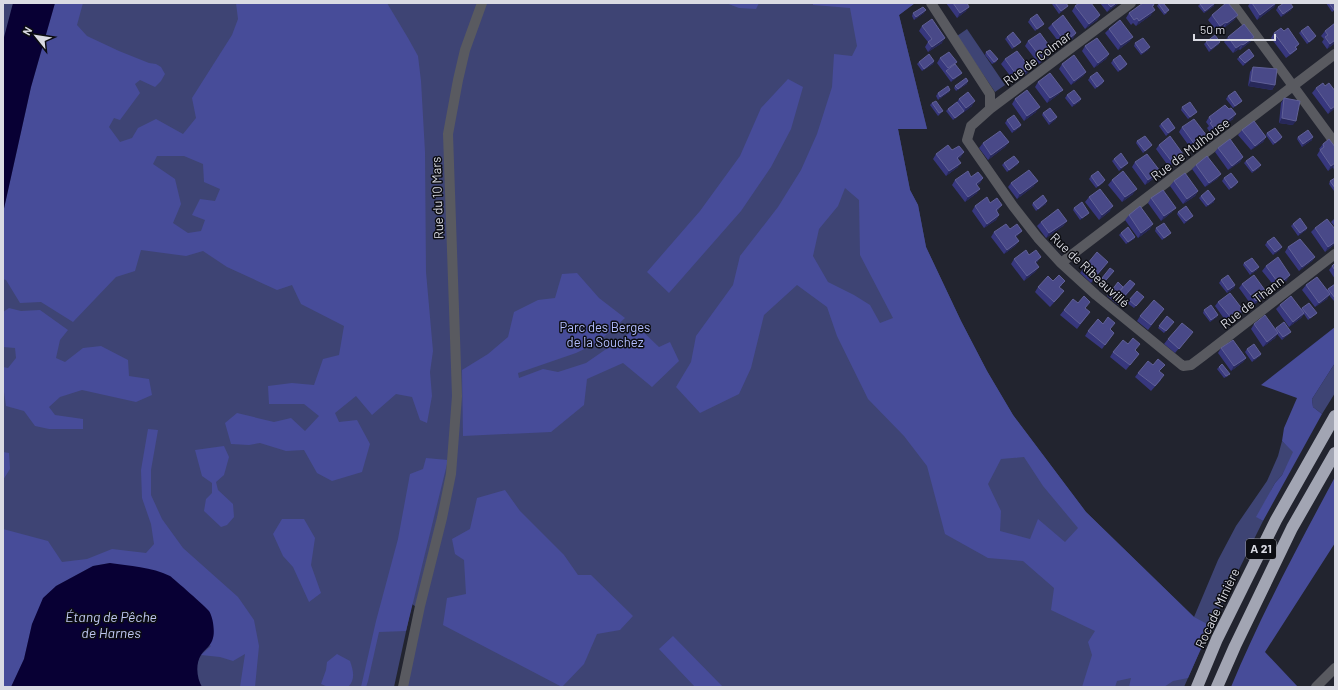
<svg xmlns="http://www.w3.org/2000/svg" width="1338" height="690" font-family="Barlow,sans-serif">
<style>
.green{fill:#3e4474}
.forest{fill:#474c99;fill-rule:evenodd}
.water{fill:#080034}
.lines{fill:none;stroke-linecap:round;stroke-linejoin:round}
.minor{stroke:#595a60;stroke-width:10}
.highway{stroke:#a2a5b3;stroke-width:12}
.wall{fill:#37377d}
.shaded-wall{fill:#272859}
.building{fill:#494988;stroke:#606096}
.labels{text-anchor:middle;stroke-width:3;stroke-linejoin:round;paint-order:stroke}
.shield{fill:#0c0d12;stroke:#9c9da4;stroke-width:1}
.shield-label{font-size:12px;font-weight:bold;fill:#dadbe3}
.street-label{font-size:13px;fill:#dadbe3;stroke:#0c0d12}
.park-label{font-size:13px;fill:#b2bcfd;stroke:#0c0d12}
.water-label{font-size:14px;font-style:italic;fill:#bec6f1;stroke:#0c0d12}
</style>
<rect width="100%" height="100%" fill="#22242f"/>
<path class="green" d="M3,3h912l-16,12 28,114h-29l12,61 8,15 8,42 35,74 26,50 26,44 73,97 108,105 24,-57 18,-34 31,-45 11,-25 4,-15 12,11 -12,23 -7,8 -18,34 6,4 -52,105 -27,61h-777l16,-75 -11,-8 -18,83h-391z
M967,29l38,56 -10,7 -38,-56z
M1335,363v30l-13,21 -9,-7 -1,-8z"/>
<path class="forest" d="M55,3h28l-6,22 10,11 32,15 30,12 7,1 5,3 4,7 -4,7 -6,6 -15,-7 -5,4 5,9 -20,27 -6,-2 -5,9 11,15 12,-4 6,-10 18,-9 27,15 13,-16 -4,-20 40,-63 6,-16 -2,-16h151l21,35 10,18 3,25 4,71 1,120 7,79 -3,21 2,24 -5,27 -7,-3 -8,-23 -16,-3 -24,21 -16,-19 -21,17 4,9 18,-2 13,24 -8,28 -30,9 -15,-8 -13,-23 -18,1 -26,-8 -11,2 -18,-1 -6,-21 12,-10 37,9 17,-4 14,13 14,-15 -15,-12h-35l-1,-18 24,-3 22,2 9,-26 16,-4 5,-29 -43,-22 -9,-19 -15,5 -50,-23 -24,-16 -17,5 -45,-6 -6,21 -19,6 -43,45 -32,-20 -21,1 -14,-23 -3,-1v-66l28,-126zM157,156h27l19,8 1,18 16,7 -5,12 -15,-2 -8,16 13,5 -4,11 -13,2 -15,-10 8,-19 -6,-25 -22,-15z
M726,3h33l-3,6 -17,-1z
M813,3h102l-16,12 28,114h-29l12,61 8,15 8,42 35,74 26,50 26,44 73,97 108,105 17,9 -23,52 -15,3 -9,6h-35l2,-9 -14,3 -2,6h-33l10,-32 -4,-13 7,-11 -44,-21 3,-22 -31,-27 -35,-3 -43,-24 -18,-68 -23,-30 -36,-37 -31,-63 -10,-29 -30,-22 -33,30 -13,53 -12,26 -39,19 -24,-26 15,-25 5,-26 37,-51 7,-29 38,-49 23,-37 16,-36 15,-47 2,-33 18,2 5,-10 -7,-38 -37,-3zM845,188l14,12 1,55 33,63 -13,5 -10,-18 -16,-10 -26,-13 -15,-26 6,-27 19,-23zM1024,457l19,29 35,42 -13,14 -27,-23 -8,20 -30,-8 1,-20 -13,-27 13,-25z
M788,79l15,8 -12,42 -20,38 -30,44 -72,82 -22,-21 53,-61 40,-55 21,-48z
M577,273l22,25 26,20 -28,25 -21,10 -58,20 1,5 24,-9 15,3 28,-9 52,-36 21,20 11,-5 9,19 -27,26 -29,-24 -36,16 -3,26 -33,27 -88,4 -1,-66 26,-16 20,-17 6,-25 24,-12 17,-2 7,-24z
M9,308l12,3 19,-1 28,20 -8,10 -4,18 9,4 18,-14 18,-2 27,14 1,16 20,3 3,16 -16,7 -54,-12 -22,7 -11,10 6,8 28,4v10h-34l-14,-3 -11,-15 -18,-5 -2,-14h-1v-25l5,1 8,-10 -1,-10 -12,-1v-35z
M1335,327v36l-23,36 1,8 9,7 -59,107 -7,-4 19,-34 7,-8 11,-23 -11,-11 2,-13 13,-30 -36,-13z
M148,429l10,1 -7,40v25l11,24 21,29 55,49 16,23 5,26 -4,41h-15l5,-33 -12,7 -13,-4 -19,-2 10,-9 -101,-83 -17,3 -37,20 -24,38 -8,35 -13,28h-8v-158l45,12 14,21 25,-3 25,-10 34,4 8,-9 -3,-20 -9,-26 -1,-28z
M224,446l5,11 -5,18 -8,7 2,8 15,14 1,13 -7,8 -6,2 -17,-16 2,-12 6,-6v-10l-10,-7 -7,-26z
M3,452l6,1 1,16 -7,11z
M426,458l22,2 -42,171 -27,1 -11,49 -2,6h-5l15,-66 22,-82 12,-65 13,-5z
M1335,477v66l-70,109 33,35h-67c30,-72 67,-141 104,-210z
M505,490l15,21 44,44 14,20h13l42,41 -13,14 -23,4 -13,30 -22,23 -119,-62 4,-27 19,-4 -2,-34 -9,-6 -3,-15 18,-10 7,-31z
M282,519h22l11,19 -4,27 10,28 -12,9 -16,-35 -10,-11 -10,-22z
M673,636l50,51h-28l-36,-38z
M337,654l13,7c3,9 6,18 -2,26h-20l-7,-3 5,-14 1,-8z"/>
<path class="water" d="M13,3h42l-24,84 -28,126v-172z
M110,563c19,3 42,4 60,13 4,3 36,31 39,35 4,6 6,20 4,27 -2,8 -7,10 -12,17 -6,10 -4,23 1,32h-191l13,-28 8,-35 11,-26 13,-12 37,-20z"/>
<g class="lines">
<path class="minor" d="M931,3l59,91v15
M1131,3l-141,106 -19,17 -4,14 46,66 25,32 23,25 35,32 87,71 8,-1 12,-9 132,-102
M1232,3l103,140
M1061,263l274,-209
M403,687l17,-81 22,-88 9,-44 6,-78 -9,-262 10,-54 7,-30 17,-47
M1316,687l19,-19"/>
<path class="highway" d="M1197,687l20,-48 59,-119 59,-104
M1217,687l18,-41 57,-118 43,-75"/>
</g>
<path class="wall" d="M946,3h21l-1,8 -9,7z
M1052,3h14v5l-7,6 -7,-10z
M1100,3h19l-12,9z
M1159,3l8,10 -3,2 -7,-9z
M1250,3h26l-2,4 -17,13 -9,-14z
M1326,3h9v7l-3,2z
M1200,4l14,2 -10,7 -6,-7z
M1154,5l-1,2 -2,8 -15,11 -3,-3 -2,2 -5,-7 3,-5z
M1075,6l25,9 -3,5 -12,9 -13,-18z
M1278,7l13,3 -10,7 -5,-7z
M913,13h11l-10,7 -2,-4z
M1212,15h26l-4,5 -10,8 -1,-1 -6,4 -9,-11z
M1030,19l14,5 -2,2 -7,5 -7,-9z
M1052,24l24,9 -3,5 -11,8 -14,-18z
M922,26l20,17 -14,9 -3,-5 3,-5 -9,-11z
M1109,29l21,12 -12,9 -13,-17z
M1284,31l15,13 -3,4 1,1 -4,4 -7,5 -15,-20 3,-5z
M1301,31l13,8 -7,5 -8,-11z
M1325,31l10,12 -8,6 -5,-7 2,-3 -3,-3z
M1007,37l14,5 -2,2 -7,5 -7,-10z
M1228,37h26l-4,5 -10,8 -1,-1 -6,4 -9,-11z
M1028,41l25,10 -3,4 -11,9 -14,-18z
M1206,42l13,2 -10,8 -5,-8z
M1135,43l13,7 -7,5 -7,-9z
M1085,46l24,8 -3,5 -12,9 -12,-17z
M986,52l12,7 -2,3 -4,2 -7,-9z
M1254,56l-2,2 -9,8 -6,-7 2,-2z
M940,58l17,4 -2,2 7,9 -2,2 -9,7 -14,-19z
M1005,59l25,9 -3,5 -12,9 -14,-18z
M1113,60l14,4 -2,3 -7,5 -7,-9z
M934,61l-1,3 -11,7 -5,-7 2,-2z
M1062,64l24,8 -3,4 -12,9 -12,-16z
M1253,67l22,18 -3,5 -24,-4 2,-14z
M1090,77l14,4 -2,3 -7,5 -7,-9z
M1038,82l21,12 -12,9 -12,-16z
M967,84l-11,7 -2,-3 1,-2z
M1316,88l18,21 -6,5 -16,-21z
M950,90l-1,2 -11,8 -2,-4 2,-3z
M1067,95l14,4 -2,3 -7,5 -7,-9z
M1228,96l14,5 -2,2 -7,5 -7,-9z
M1284,98l9,27 -14,-2 2,-20z
M959,99l13,7 -19,14 -7,-9 2,-2 9,-7z
M1015,99l21,13 -12,9 -12,-17z
M932,103l11,8 -5,5 -8,-11z
M1182,107l13,7 -7,5 -7,-9z
M1043,113l13,6 -7,6 -7,-10z
M1209,117l24,2 -21,16 -5,-7 2,-2 -3,-4z
M1007,120l14,5 -1,2 -8,6 -7,-10z
M1161,124l14,4 -2,2 -7,6 -7,-10z
M1182,127l25,9 -3,5 -12,9 -13,-18z
M1242,130l24,7 -3,5 -12,8 -13,-15z
M1267,133l15,4 -2,3 -7,5 -7,-10z
M1298,137l14,3 -10,7 -5,-8z
M1137,141l13,6 -7,6 -7,-10z
M1009,142l-4,5 -17,13 -9,-12 4,-5z
M1323,144l12,3v22l-1,1 -1,-3 -5,4 -11,-16 3,-5 -1,-1z
M1159,145l21,13 -11,9 -13,-18z
M1218,148l25,9 -3,5 -12,8 -13,-18z
M952,150l9,7 -3,2v8l-12,9 -13,-17 3,-5z
M1114,159l14,4 -2,2 -7,6 -7,-10z
M1246,161l13,7 -7,5 -8,-10z
M1019,162l-2,3 -10,7 -5,-7 2,-2z
M1135,162l22,14 -12,9 -13,-18z
M1196,165l25,9 -4,5 -12,8 -13,-18z
M1091,176l14,4 -2,3 -7,5 -7,-9z
M971,177l12,1 -3,5 -2,2 -1,8 -12,9 -13,-17 3,-5z
M1224,178l12,7 -7,5 -7,-9z
M1335,178v12l-1,1 -5,-7 1,-3z
M1112,180l21,14 -11,8 -14,-17z
M1174,181l24,10 -3,5 -12,8 -13,-18z
M1011,183l23,3 -17,13 -9,-12z
M1201,196l13,6 -8,5 -7,-9z
M1089,197l21,14 -11,9 -14,-18z
M1151,198l21,14 -11,9 -13,-18z
M990,203l9,6 -2,2 2,4 -3,5 -12,8 -12,-17 3,-5z
M1033,203l13,1 -10,7 -4,-6z
M1074,208l13,7 -7,5 -7,-10z
M1178,212l15,4 -2,2 -7,6 -7,-10z
M1129,215l21,14 -12,9 -13,-18z
M1335,218v9l-4,-5z
M1067,221l-4,5 -17,12 -9,-12 4,-4z
M1293,224l14,4 -1,2 -8,6 -7,-10z
M1156,228l13,7 -7,5 -7,-9z
M1315,228l20,16 -10,8 -14,-20z
M1010,229l12,2 -6,6 3,4 -4,5 -11,8 -13,-17 3,-5z
M1121,233l14,4 -1,2 -8,5 -7,-9z
M1267,242l13,8 -7,5 -8,-10z
M1288,247l27,10 -3,4 -13,10 -14,-19z
M1029,255l9,6 -2,2 3,4 -4,5 -11,9 -13,-17 3,-5z
M1244,263l13,7 -7,5 -7,-10z
M1335,263v16l-6,-9 3,-4z
M1105,266l-14,17 -11,-10 3,-4z
M1266,266l21,14 -11,8 -14,-17z
M1114,271l-10,12 -4,-3 2,-2z
M1221,280l14,5 -1,3 -7,5 -8,-10z
M1053,281l9,4 -2,2v9l-10,11 -15,-15 3,-5z
M1135,284l-17,21 -11,-9 2,-2 14,-7z
M1242,284l25,9 -3,4 -12,9 -13,-18z
M1335,284v16l-1,1 -5,-6 -2,4 -12,8 -13,-17 4,-5 21,5z
M1142,299l-8,9 -7,-5 2,-3z
M1218,302l25,8 -3,5 -12,9 -13,-18z
M1280,305l21,4 1,-1 15,5 -2,2 -7,5 -4,-6 -3,4 -12,9 -13,-18z
M1085,309l5,3 -13,17 -17,-14 4,-5z
M1164,309l-16,21 -11,-9 3,-5z
M1204,310l13,7 -7,5 -7,-9z
M1167,316l5,8 -8,9 -6,-5z
M1254,324l21,5 1,-1 13,6 -7,6 -5,-6 -2,4 -12,9 -12,-18z
M1110,330l4,3 -12,16 -17,-13 3,-5z
M1193,332l-18,21 -11,-9 4,-5z
M1221,348l25,10 -3,4 -12,9 -13,-18z
M1247,349l14,5 -1,2 -8,6 -7,-10z
M1113,352l26,2 -13,16 -16,-13z
M1219,367l9,9 -4,2 -7,-9z
M1160,371l1,9 -10,11 -16,-14 3,-4z"/>
<path class="shaded-wall" d="M1116,3h3l-12,9 4,-5z
M1215,3l-1,3 -10,7 1,-2z
M1276,3l-2,4 -17,13 3,-5z
M1068,6l-2,2 -7,6 2,-3z
M969,7l-3,4 -9,7 3,-5z
M1293,7l-2,3 -10,7 2,-3z
M926,10l-2,3 -10,7 2,-3z
M1155,10l-4,5 -15,11 3,-5z
M1100,15l-3,5 -12,9 4,-5z
M1238,15l-4,5 -10,8 3,-5z
M1226,22l-3,5 -6,4 3,-5z
M1044,24l-2,2 -7,5 2,-2z
M1076,33l-3,5 -11,8 3,-4z
M1316,36l-2,3 -7,5 2,-2z
M1133,37l-3,4 -12,9 3,-5z
M1254,37l-4,5 -10,8 3,-5z
M945,38l-3,5 -14,9 4,-5z
M1335,40v3l-8,6 3,-5z
M1220,42l-1,2 -10,8 2,-3z
M1242,44l-3,5 -6,4 3,-5z
M1150,47l-2,3 -7,5 1,-2z
M1053,51l-3,4 -11,9 3,-5z
M1109,54l-3,5 -12,9 4,-5z
M1254,56l-2,2 -9,8 2,-3z
M934,61l-1,3 -11,7 2,-2z
M1127,64l-2,3 -7,5 2,-2z
M1030,68l-3,5 -12,9 3,-5z
M1086,72l-3,4 -12,9 3,-4z
M962,73l-2,2 -9,7 2,-3z
M968,81l-1,3 -11,7 2,-2z
M1104,81l-2,3 -7,5 2,-2z
M1251,81l24,4 -3,5 -24,-4z
M950,90l-1,2 -11,8 2,-3z
M1063,90l-4,4 -12,9 3,-5z
M1081,99l-2,3 -7,5 2,-3z
M975,101l-3,5 -9,7 3,-5z
M1335,106l-1,3 -6,5 3,-5z
M1040,107l-4,5 -12,9 3,-5z
M964,111l-1,2 -10,7 2,-2z
M1236,114l-3,5 -21,16 3,-5z
M1057,117l-1,2 -7,6 1,-3z
M1282,118l14,3 -3,4 -14,-2z
M1021,125l-1,2 -8,6 2,-3z
M1175,128l-2,2 -7,6 2,-3z
M1207,136l-3,5 -12,9 3,-5z
M1266,137l-3,5 -12,8 4,-4z
M1282,137l-2,3 -7,5 2,-2z
M1313,137l-1,3 -10,7 1,-3z
M1009,142l-4,5 -17,13 3,-5z
M964,152l-3,5 -7,5 3,-4z
M1183,154l-3,4 -11,9 3,-5z
M1243,157l-3,5 -12,8 4,-4z
M1019,162l-2,3 -10,7 2,-2z
M961,163l-3,4 -12,9 3,-5z
M1128,163l-2,2 -7,6 2,-3z
M1335,163l-2,4 -5,4 3,-5z
M1261,165l-2,3 -7,5 1,-2z
M1160,171l-3,5 -12,9 3,-5z
M1221,174l-4,5 -12,8 4,-4z
M983,178l-3,5 -7,5 3,-4z
M1038,181l-4,5 -17,13 3,-5z
M1238,182l-2,3 -7,5 2,-2z
M980,189l-3,4 -12,9 3,-5z
M1137,189l-4,5 -11,8 3,-5z
M1198,191l-3,5 -12,8 4,-5z
M1215,199l-1,3 -8,5 2,-2z
M1047,201l-1,3 -10,7 2,-2z
M1002,205l-3,4 -7,5 4,-4z
M1113,206l-3,5 -11,9 3,-5z
M1176,208l-4,4 -11,9 3,-5z
M1089,213l-2,2 -7,5 2,-2z
M999,215l-3,5 -12,8 3,-4z
M1193,216l-2,2 -7,6 2,-3z
M1067,221l-4,5 -17,12 3,-5z
M1153,224l-3,5 -12,9 3,-5z
M1307,228l-1,2 -8,6 2,-3z
M1022,231l-10,10 3,-5z
M1135,237l-1,2 -8,5 2,-2z
M1019,241l-4,5 -11,8 3,-4z
M1335,242v2l-10,8 3,-5z
M1282,247l-2,3 -7,5 2,-3z
M1041,257l-3,4 -6,6 3,-5z
M1315,257l-3,4 -13,10 3,-4z
M1108,262l-3,4 -14,17 3,-5z
M1039,267l-4,5 -11,9 3,-5z
M1259,267l-2,3 -7,5 2,-3z
M1290,275l-3,5 -11,8 3,-4z
M1135,284l-3,5 -14,16 3,-5z
M1235,285l-1,3 -7,5 1,-3z
M1267,293l-3,4 -12,9 4,-5z
M1330,294l-3,5 -12,8 4,-4z
M1243,310l-3,5 -12,9 4,-5z
M1304,313l-3,5 -12,9 4,-5z
M1218,315l-1,2 -7,5 1,-2z
M1291,332l-2,2 -7,6 1,-3z
M1278,333l-3,5 -12,9 4,-5z
M1261,354l-1,2 -8,6 2,-3z
M1246,358l-3,4 -12,9 3,-5z"/>
<path class="building" d="M953,3h14l2,4 -9,6z
M1055,3h11l2,3 -7,5z
M1079,3h12l9,12 -11,9 -14,-18z
M1107,3h9l-5,4z
M1143,3h10l1,2 -2,1 3,4 -16,11 -2,-3 -3,2 -5,-7z
M1158,3h5l6,7 -4,3z
M1201,3h14l-10,8 -5,-7z
M1226,3h2l10,12 -11,8 -1,-1 -6,4 -8,-11z
M1252,3h24l-16,12z
M1284,3h6l3,4 -10,7 -5,-7z
M1329,3h6v6l-1,1z
M923,7l3,3 -10,7 -3,-4z
M1037,14l7,10 -7,5 -7,-10z
M1063,15l13,18 -11,9 -13,-18z
M932,19l13,19 -13,9 -4,-5 4,-3 -10,-13z
M1120,20l13,17 -12,8 -12,-16z
M1335,23v17l-5,4 -5,-7 3,-2 -3,-4z
M1244,24l10,13 -11,8 -1,-1 -6,4 -8,-11z
M1308,26l8,10 -7,6 -8,-11z
M1281,28l3,3 4,-3 11,16 -4,3 2,2 -7,5 -16,-21z
M1013,32l8,10 -7,5 -7,-10z
M1040,33l13,18 -11,8 -14,-18z
M1215,35l5,7 -9,7 -5,-7z
M1097,38l12,16 -11,9 -13,-17z
M1143,38l7,9 -8,6 -7,-10z
M1249,49l5,7 -9,7 -6,-6z
M990,50l8,9 -4,3 -8,-10z
M1017,51l13,17 -12,9 -13,-18z
M949,52l8,10 -9,6 -8,-10z
M929,54l5,7 -10,8 -5,-7z
M1074,55l12,17 -12,9 -12,-17z
M1120,55l7,9 -7,6 -7,-10z
M955,64l7,9 -9,6 -7,-8z
M1253,67l24,2 -2,16 -24,-4z
M1097,72l7,9 -7,6 -7,-10z
M1050,73l13,17 -13,8 -12,-16z
M966,78l2,3 -10,8 -3,-3z
M1323,83l2,3 4,-3 6,8v15l-4,3 -15,-21z
M948,86l2,4 -10,7 -2,-4z
M1027,90l13,17 -13,9 -12,-17z
M1074,90l7,9 -7,5 -7,-9z
M1235,91l7,10 -7,5 -7,-10z
M968,92l7,9 -9,7 -7,-9z
M1284,98l16,3 -4,20 -14,-3z
M936,101l7,10 -4,2 -7,-10z
M957,102l7,9 -9,7 -7,-9z
M1190,102l7,10 -7,5 -8,-10z
M1225,105l4,4 2,-1 5,6 -21,16 -5,-7 2,-1 -3,-5z
M1050,108l7,9 -7,5 -7,-9z
M1014,115l7,10 -7,5 -7,-10z
M1168,118l7,10 -7,5 -7,-9z
M1194,119l13,17 -12,9 -13,-18z
M1254,121l12,16 -11,9 -13,-16z
M1275,128l7,9 -7,6 -8,-10z
M1308,130l5,7 -10,7 -5,-7z
M1000,131l9,11 -18,13 -8,-12z
M1145,136l7,9 -7,6 -8,-10z
M1170,136l13,18 -11,8 -13,-17z
M1230,139l13,18 -11,9 -14,-18z
M1329,139l6,8v16l-4,3 -11,-16 4,-3 -1,-3z
M948,145l4,5 7,-4 5,6 -7,6 4,5 -12,8 -13,-17z
M1121,153l7,10 -7,5 -7,-9z
M1147,154l13,17 -12,9 -13,-18z
M1014,156l5,6 -10,8 -5,-7z
M1207,156l14,18 -12,9 -13,-18z
M1253,156l8,9 -8,6 -7,-10z
M1029,170l9,11 -18,13 -9,-11z
M968,171l3,6 7,-5 5,6 -7,6 4,5 -12,8 -13,-17z
M1098,171l7,9 -7,6 -7,-10z
M1123,171l14,18 -12,8 -13,-17z
M1185,173l13,18 -11,8 -13,-18z
M1231,173l7,9 -7,6 -7,-10z
M1335,178v10l-5,-7z
M1100,189l13,17 -11,9 -13,-18z
M1163,190l13,18 -12,8 -13,-18z
M1208,190l7,9 -7,6 -7,-9z
M1043,195l4,6 -9,8 -5,-6z
M987,197l3,6 7,-5 5,7 -6,5 3,5 -12,9 -12,-18z
M1082,202l7,11 -7,5 -8,-10z
M1140,206l13,18 -12,9 -12,-18z
M1186,206l7,10 -7,5 -8,-9z
M1058,209l9,12 -18,12 -8,-11z
M1300,218l7,10 -7,5 -7,-9z
M1327,219l8,10v13l-7,5 -13,-19z
M1164,223l7,10 -7,5 -8,-10z
M1006,224l4,5 7,-5 5,7 -7,5 4,5 -12,9 -13,-18z
M1128,227l7,10 -7,5 -7,-9z
M1274,237l8,10 -7,5 -8,-10z
M1300,239l15,18 -13,10 -14,-20z
M1026,250l3,5 7,-5 5,7 -6,5 4,5 -12,9 -13,-17z
M1097,252l11,10 -14,16 -11,-9z
M1278,257l12,18 -11,9 -13,-18z
M1252,258l7,9 -7,5 -8,-9z
M1335,263v7l-3,-4z
M1110,268l4,3 -9,10 -3,-3z
M1059,275l6,6 -6,6 5,4 -10,11 -16,-15 10,-11 5,5z
M1228,275l7,10 -7,5 -7,-10z
M1254,275l13,18 -11,8 -14,-17z
M1317,277l13,17 -11,9 -13,-18z
M1130,280l5,4 -14,16 -6,-4z
M1118,282l5,5 -9,11 -5,-4z
M1335,284v14l-7,-9z
M1137,291l7,6 -8,9 -7,-6z
M1230,293l13,17 -11,9 -14,-17z
M1084,296l6,6 -5,6 5,4 -10,12 -16,-14 9,-11 5,4z
M1291,296l13,17 -11,9 -13,-17z
M1154,300l10,9 -13,16 -11,-9z
M1309,303l8,10 -7,5 -8,-10z
M1211,305l7,10 -7,5 -7,-10z
M1265,315l13,18 -11,9 -13,-18z
M1167,316l7,6 -8,9 -7,-5z
M1108,317l7,6 -5,6 4,4 -9,12 -17,-14 10,-12 5,5z
M1284,322l7,10 -8,5 -7,-9z
M1182,323l11,9 -14,17 -11,-10z
M1133,338l7,6 -5,6 4,4 -9,11 -17,-13 10,-12 5,4z
M1233,340l13,18 -12,8 -13,-18z
M1254,344l7,10 -7,5 -7,-10z
M1158,359l7,6 -6,6 5,4 -9,11 -17,-13 10,-12 5,4z
M1222,364l8,10 -4,2 -7,-9z"/>
<g class="labels">
<rect class="shield" x="1246" y="539" width="30" height="20" rx="3"/>
<g class="shield-label">
<text x="1261" y="553">A 21</text>
</g>
<g class="street-label">
<text transform="translate(1037 58) rotate(-37)" y="5">Rue de Colmar</text>
<text transform="translate(1190 149) rotate(-37)" y="5">Rue de Mulhouse</text>
<text transform="translate(437 198) rotate(-92)" y="5">Rue du 10 Mars</text>
<text transform="translate(1090 270) rotate(43)" y="5">Rue de Ribeauvillé</text>
<text transform="translate(1252 302) rotate(-38)" y="5">Rue de Thann</text>
<text transform="translate(1217 608) rotate(-65)" y="5">Rocade Minière</text>
</g>
<g class="park-label">
<text x="605" y="332">Parc des Berges<tspan x="605" dy="15">de la Souchez</tspan></text>
</g>
<g class="water-label">
<text x="111" y="622">Étang de Pêche<tspan x="111" dy="16">de Harnes</tspan></text>
</g>
</g>
<rect width="1338" height="690" fill="none" stroke="#dadbe3" stroke-width="8"/>
<g transform="translate(36 36) rotate(300)" stroke="#0c0d12" stroke-width="3" paint-order="stroke">
<path d="M0-3L7 15L0 10L-7 15Z" fill="#dadbe3"/>
<text y="-6" font-size="11" font-weight="bold" text-anchor="middle" fill="#dadbe3">N</text>
</g>
<path d="M1194 34v6h81v-6" fill="none" stroke="#dadbe3" stroke-width="2"/>
<text x="1200" y="34" font-size="12" fill="#dadbe3" stroke="#0c0d12" stroke-width="3" paint-order="stroke">50 m</text>
</svg>
